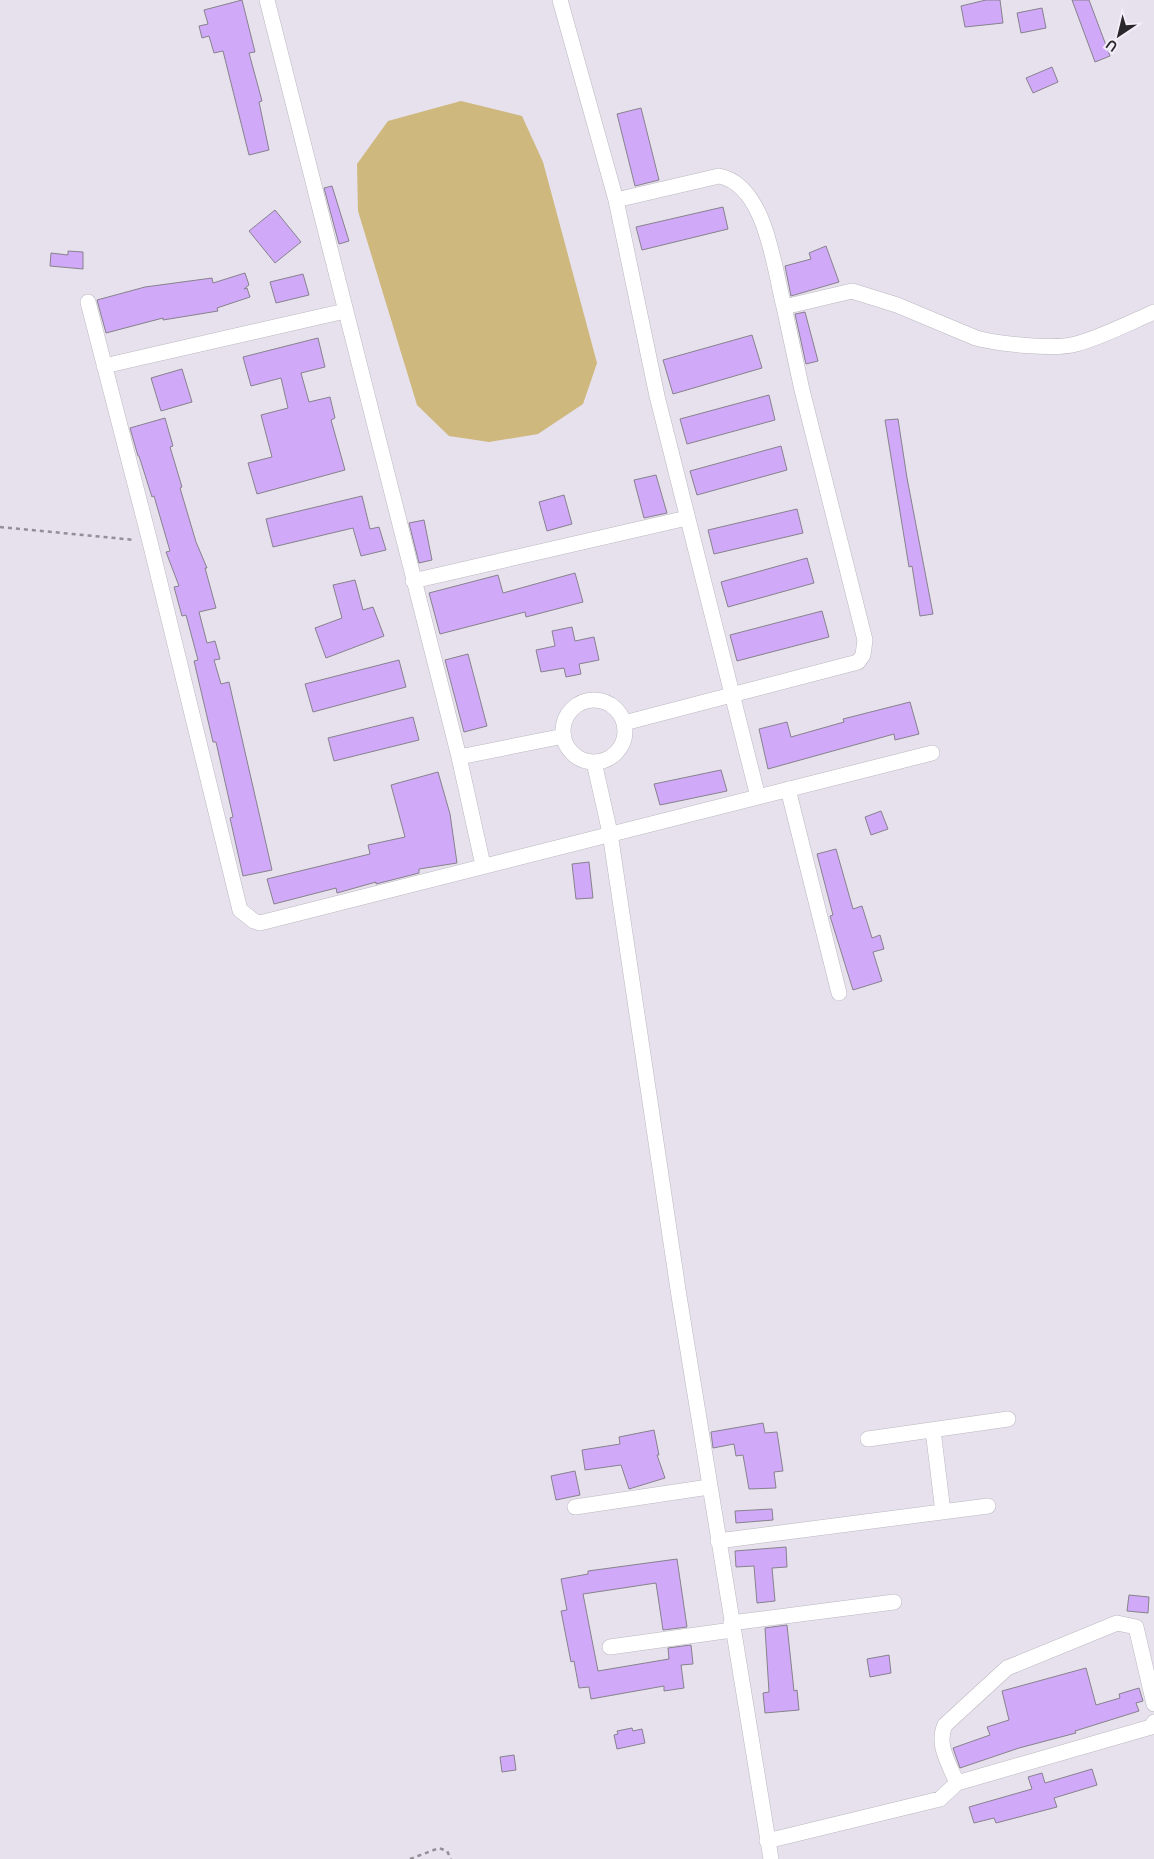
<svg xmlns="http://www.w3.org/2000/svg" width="1154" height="1859" font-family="Cabin,sans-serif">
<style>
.green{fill:#ceb87d}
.building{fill:#d0a9f9;stroke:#87828c}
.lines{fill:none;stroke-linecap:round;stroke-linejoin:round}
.minor-casing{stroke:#bcb7c1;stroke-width:16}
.path{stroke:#938f97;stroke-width:2.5;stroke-dasharray:4 4;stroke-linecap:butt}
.minor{stroke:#fff;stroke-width:15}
</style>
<rect width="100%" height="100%" fill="#e6e1ec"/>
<path class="green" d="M461,101l61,15 21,46 54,201 -14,41 -45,30 -49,8 -40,-6 -32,-31 -59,-194 -1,-47 31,-43z"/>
<path class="building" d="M242,0l13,52 -6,1 13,48 -3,1 10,48 -20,5 -26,-104 -9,2 -5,-17 -7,2 -3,-12 9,-2 -4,-14z
M986,0h14l3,23 -38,4 -4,-21z
M1072,0h17l21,56 -15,6z
M1042,8l4,20 -25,5 -4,-20z
M1052,67l6,15 -25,11 -7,-15z
M641,108l18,72 -24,6 -18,-72z
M332,186l17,55 -10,3 -15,-56z
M723,207l5,22 -86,21 -6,-23z
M275,210l26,32 -26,21 -26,-32z
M826,246l13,36 -48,14 -6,-30 26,-7 -2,-6z
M68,251l15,1v17l-33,-3 1,-13 17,2z
M245,273l4,12 -5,4 3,-1 3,9 -33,11 1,3 -55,9v-2l-57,15 -9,-33 48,-13 67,-9 1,5z
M303,274l6,21 -33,8 -6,-21z
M805,312l13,49 -12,3 -11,-50z
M752,335l10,33 -89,26 -10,-34z
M318,338l7,29 -24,6 8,29 21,-5 5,21 -4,2 14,50 -88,24 -9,-31 24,-6 -11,-42 27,-7 -7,-30 -30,8 -8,-29z
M182,369l10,33 -31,9 -10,-33z
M769,395l6,25 -88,24 -7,-25z
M165,418l8,28 -3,1 12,40 -2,1 16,54 11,26h-2l11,40 -17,4 8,31 8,-2 5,18 -6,1 7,24 8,-2 43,188 -29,6 -13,-58 3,-1 -17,-75h-3l-19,-81 4,-1 -12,-45 -4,1 -8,-29 5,-1 -13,-34 4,-1 -16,-55 -2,1 -13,-41h-1l-8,-28z
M898,419l9,59 26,136 -13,2 -8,-50 -3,1 -24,-147z
M781,446l6,24 -90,25 -7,-24z
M656,475l11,38 -23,5 -10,-38z
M564,495l8,29 -25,7 -8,-29z
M362,496l8,33 9,-2 7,23 -25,6 -8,-28 -80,19 -7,-28z
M797,509l6,24 -89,21 -6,-24z
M424,520l8,40 -13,3 -10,-40z
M807,558l7,25 -86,24 -7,-25z
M575,573l8,29 -57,15 -1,-5 -85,22 -11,-41 69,-18 5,18z
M355,580l8,30 10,-3 11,29 -58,22 -11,-30 27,-10 -9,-33z
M822,611l7,26 -92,24 -7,-26z
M572,627l3,14 19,-4 5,23 -20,4 2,10 -15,3 -2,-9 -23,4 -5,-22 19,-4 -3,-15z
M468,654l19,72 -23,6 -19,-72z
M399,660l7,27 -93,25 -8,-28z
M910,702l9,32 -24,6 -1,-6 -126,35 -9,-40 28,-7 4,15 53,-15 -1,-3z
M413,717l6,23 -85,21 -6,-23z
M721,770l6,21 -67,14 -6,-21z
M438,772l12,42 7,49 -38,6v4l-43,11v-2l-39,11 -1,-5 -62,16 -7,-25 103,-25 -2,-9 37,-8 -14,-52z
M881,811l7,18 -17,6 -6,-18z
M836,849l17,60 9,-3 10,32 8,-3 4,14 -11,3 9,29 -29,9 -23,-74 3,-1 -16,-61z
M589,862l4,36 -17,1 -4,-35z
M763,1423l2,10 12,-1 6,39 -9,1 2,16 -27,1 -6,-34 -7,1 -2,-12 -21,4 -2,-16z
M654,1430l5,25h-2l8,23 -36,11 -8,-24 -36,5 -3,-20 38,-6 -1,-7z
M575,1471l5,24 -24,5 -5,-24z
M772,1509l1,11 -37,3 -1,-12z
M786,1547l1,20 -15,1 3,33 -18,2 -3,-37 -18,1 -1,-16z
M677,1559l10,68 -24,3 -7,-47 -73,11 15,77 71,-12 -1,-11 23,-3 2,19 -12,1 3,23 -20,3v-5l-73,13 -2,-12 -10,1 -5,-27 -3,1 -10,-51 6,-1 -6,-31 27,-5v-3z
M1129,1595l20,2 -1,16 -21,-2z
M787,1625l7,66 3,-1 2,20 -34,3 -2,-20 6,-1 -4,-64z
M889,1655l2,18 -21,4 -3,-18z
M1086,1668l10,37 24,-7 -1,-4 20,-6 4,13 -7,2 3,8 -64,20 1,2 -57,15 -59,20 -7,-20 37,-13 -3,-8 22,-7 -7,-29z
M632,1728l1,3 9,-2 3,14 -28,6 -3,-14 4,-1 -1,-3z
M514,1755l2,15 -14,2 -2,-15z
M1092,1769l5,16 -43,13 3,9 -61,16 -2,-5 -20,5 -5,-16 63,-18 -4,-12 14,-4 3,10z"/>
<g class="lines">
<g class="minor-casing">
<path id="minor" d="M267,0l192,757 24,108
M560,0l56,200
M88,302l61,236 91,372 14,11 6,2 672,-170
M104,366l241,-55
M413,581l274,-63
M563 731a31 31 0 1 1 62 0a31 31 0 1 1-62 0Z
M624,723l234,-61 5,-7 2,-15 -63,-250 -18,-83
M459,757l105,-21
M594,762l16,71 69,463 92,563
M788,789l51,204
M758,797l-101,-401 -41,-196 103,-24c47,9 55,92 65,131l68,-16 45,14 79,33c22,6 79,12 100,6 26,-7 53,-21 78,-32
M933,1430l10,82
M868,1439l140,-20
M575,1507l134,-20
M718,1541l270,-35
M731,1623l163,-21
M610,1647l122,-17
M957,1783c-8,-19 -21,-39 -12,-58l62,-57 110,-45 19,4 18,77
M767,1841l173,-42 17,-16 194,-56 3,-5"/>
</g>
<path class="path" d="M0,527l135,13
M410,1859l29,-11 8,3 4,8"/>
<use href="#minor" class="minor"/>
</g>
<g transform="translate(1119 35) rotate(215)" stroke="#f3eef9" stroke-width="4" paint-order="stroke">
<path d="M0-4L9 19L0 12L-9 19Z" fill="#29272c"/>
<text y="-8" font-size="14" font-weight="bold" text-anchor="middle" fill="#29272c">U</text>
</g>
</svg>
